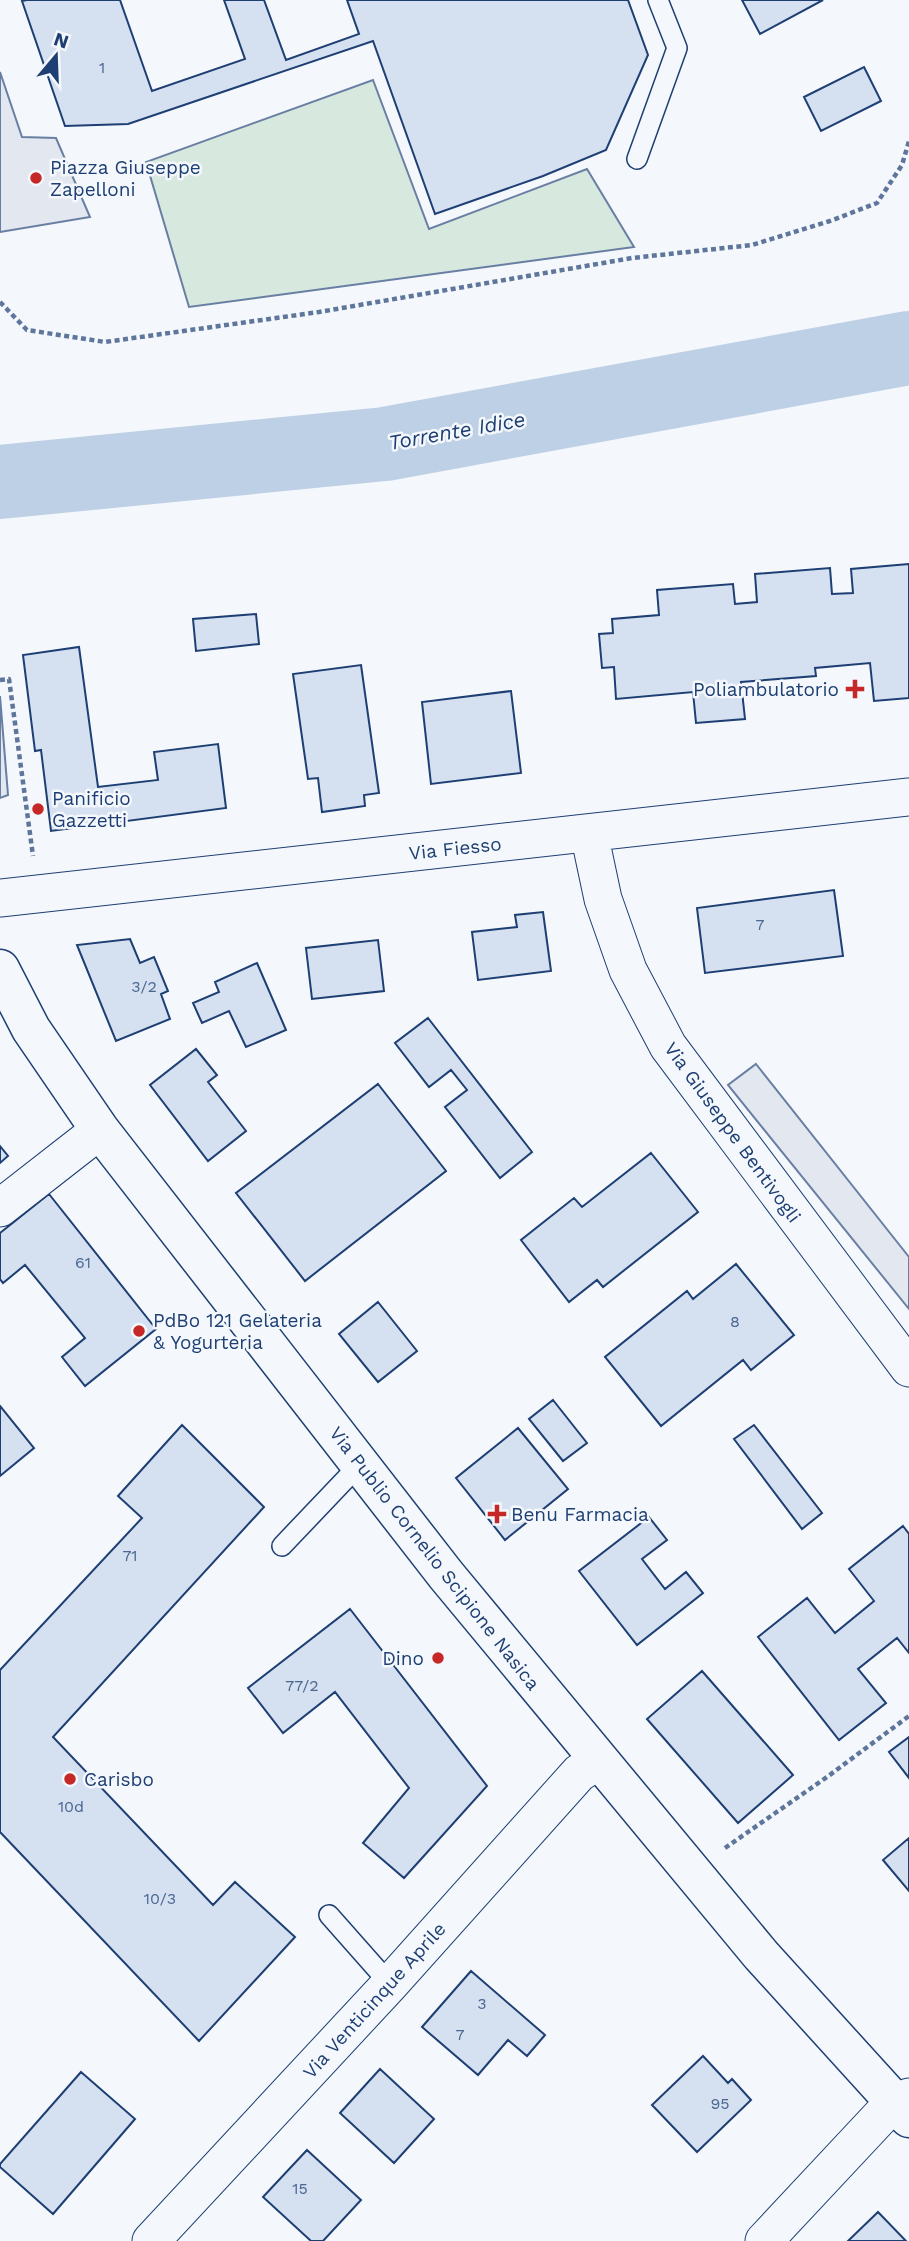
<svg xmlns="http://www.w3.org/2000/svg" width="909" height="2241" font-family="'Work Sans',sans-serif">
<style>
.green{fill:#d7e8df;stroke:#687fa3;stroke-width:2}
.parking{fill:#e3e8f0;stroke:#687fa3;stroke-width:2}
.lines{fill:none;stroke-linecap:round;stroke-linejoin:round}
.river{stroke:#bed0e5;stroke-width:74}
.building{fill:#d5e0f0;stroke:#1d3f73;stroke-width:2}
.lane-casing{stroke:#1d3f73;stroke-width:22}
.street-casing{stroke:#1d3f73;stroke-width:39}
.secondary-casing{stroke:#1d3f73;stroke-width:41}
.path{stroke:#5e769c;stroke-width:4.5;stroke-dasharray:5 3.5;stroke-linecap:butt}
.lane{stroke:#f4f7fb;stroke-width:19}
.street{stroke:#f4f7fb;stroke-width:37}
.secondary{stroke:#f4f7fb;stroke-width:38}
.poi-dot{fill:#c62828;stroke:#f4f7fb;stroke-width:2.5}
.labels{text-anchor:middle;stroke-width:5;stroke-linejoin:round;paint-order:stroke}
.number-label{font-size:16px;fill:#4b6792}
.poi-label{font-size:19px;fill:#1d3f73;stroke:#f4f7fb;text-anchor:start}
.street-label{font-size:19px;fill:#1d3f73;stroke:#f4f7fb}
.water-label{font-size:21px;font-style:italic;fill:#1d3f73;stroke:#f4f7fb}
</style>
<rect width="100%" height="100%" fill="#f4f7fb"/>
<path class="green" d="M373,80l56,149 158,-60 47,78 -445,60 -43,-145z"/>
<path class="parking" d="M0,72l22,65 34,1 34,79 -90,15z
M0,696l8,99 -8,3z
M756,1064l153,193v52l-181,-224z"/>
<g class="lines">
<path class="river" d="M0,482l385,-38 524,-96"/>
</g>
<path class="building" d="M27,0h93l32,91 93,-32 -21,-59h40l22,60 73,-26 -12,-34h281l20,55 -42,95 -63,26 -108,38 -62,-173 -245,83 -63,2 -43,-125z
M742,0h81l-63,34z
M864,67l17,34 -60,30 -17,-34z
M909,564v134l-35,3 -4,-38 -55,5 1,8 -75,6 4,37 -49,4 -3,-31 -77,7 -2,-32 -12,1 -3,-34 14,-1 -1,-14 47,-4 -2,-25 76,-6 2,20 22,-2 -2,-28 75,-6 2,26 21,-1 -2,-24z
M256,614l3,30 -63,7 -3,-32z
M79,647l19,140 60,-7 -4,-28 64,-8 8,64 -175,23 -10,-81 -6,1 -12,-96z
M361,665l18,128 -15,2 1,11 -43,6 -4,-34 -10,1 -15,-105z
M511,691l10,82 -90,11 -9,-82z
M834,890l9,66 -138,17 -8,-65z
M543,912l8,59 -73,9 -6,-48 45,-5 -2,-12z
M130,939l10,24 14,-6 14,34 -7,3 9,25 -54,22 -39,-96z
M378,940l6,51 -72,8 -6,-51z
M257,963l29,67 -40,17 -17,-36 -27,12 -9,-20 26,-11 -4,-10z
M428,1018l104,134 -32,26 -55,-71 22,-17 -16,-20 -22,17 -34,-44z
M196,1049l21,26 -9,7 38,49 -38,30 -58,-76z
M378,1084l68,87 -141,110 -69,-88z
M0,1146l8,10 -8,7z
M651,1153l47,59 -95,75 -6,-7 -28,22 -48,-62 53,-42 8,9z
M49,1194l107,135 -71,57 -23,-29 23,-19 -60,-73 -22,18 -3,-4v-46z
M736,1264l58,71 -43,35 -8,-10 -82,66 -56,-69 82,-66 6,8z
M378,1302l39,49 -39,31 -39,-48z
M553,1400l34,43 -24,18 -34,-42z
M0,1406l34,42 -34,28z
M182,1425l82,82 -211,230 160,168 22,-23 60,55 -96,104 -199,-209v-162l142,-152 -24,-22z
M754,1425l68,88 -20,16 -68,-90z
M518,1428l50,61 -63,51 -49,-62z
M649,1517l18,23 -25,19 23,30 21,-17 17,21 -66,52 -58,-74z
M903,1526l6,8v119l-12,-15 -39,31 28,34 -47,37 -81,-103 49,-39 28,35 39,-32 -25,-32z
M350,1609l137,177 -83,92 -41,-35 46,-55 -74,-96 -52,41 -35,-45z
M702,1671l91,104 -55,48 -91,-104z
M909,1737v41l-20,-26z
M909,1838v53l-26,-31z
M471,1971l74,64 -18,21 -19,-16 -30,35 -56,-48z
M703,2056l25,27 4,-4 19,21 -54,52 -45,-47z
M380,2069l54,50 -40,44 -54,-50z
M81,2072l54,47 -82,95 -53,-47v-3z
M307,2150l54,50 -38,41h-12l-48,-44z
M878,2212l28,29h-58z"/>
<g class="lines">
<g class="lane-casing">
<path id="lane" d="M637,159l40,-111 -19,-48
M282,1546l78,-82
M329,1915l61,69"/>
</g>
<g class="street-casing">
<path id="street" d="M589,833l14,66 25,71 40,76 241,322
M0,898l909,-101
M0,1208l100,-78
M151,2241l239,-257 189,-211 19,-12
M764,2241l130,-139 15,-5"/>
</g>
<g class="secondary-casing">
<path id="secondary" d="M0,969l31,60 69,101 346,445 315,380 148,163"/>
</g>
<path class="path" d="M0,302l27,28 78,12 214,-30 313,-54 120,-13 78,-24 47,-18 25,-38 7,-24
M0,680l9,-1 24,177
M725,1848l102,-71 82,-61"/>
<use href="#lane" class="lane"/>
<use href="#street" class="street"/>
<use href="#secondary" class="secondary"/>
</g>
<g class="poi-dot">
<circle cx="36" cy="178" r="7"/>
<path d="M851.5 678.5h7v7h7v7h-7v7h-7v-7h-7v-7h7z"/>
<circle cx="38" cy="809" r="7"/>
<circle cx="139" cy="1331" r="7"/>
<path d="M493.5 1503.5h7v7h7v7h-7v7h-7v-7h-7v-7h7z"/>
<circle cx="438" cy="1658" r="7"/>
<circle cx="70" cy="1779" r="7"/>
</g>
<g class="labels">
<g class="number-label">
<text x="102" y="73">1</text>
<text x="760" y="930">7</text>
<text x="144" y="992">3/2</text>
<text x="83" y="1268">61</text>
<text x="735" y="1327">8</text>
<text x="130" y="1561">71</text>
<text x="302" y="1691">77/2</text>
<text x="71" y="1812">10d</text>
<text x="160" y="1904">10/3</text>
<text x="482" y="2009">3</text>
<text x="460" y="2040">7</text>
<text x="720" y="2109">95</text>
<text x="300" y="2194">15</text>
</g>
<g class="poi-label">
<text x="50" y="174">Piazza Giuseppe<tspan x="50" dy="22">Zapelloni</tspan></text>
<text x="839" y="696" text-anchor="end">Poliambulatorio</text>
<text x="52" y="805">Panificio<tspan x="52" dy="22">Gazzetti</tspan></text>
<text x="153" y="1327">PdBo 121 Gelateria<tspan x="153" dy="22">&amp; Yogurteria</tspan></text>
<text x="511" y="1521">Benu Farmacia</text>
<text x="424" y="1665" text-anchor="end">Dino</text>
<text x="84" y="1786">Carisbo</text>
</g>
<g class="street-label">
<text transform="translate(455 848) rotate(-6)" y="7">Via Fiesso</text>
<text transform="translate(733 1132) rotate(54)" y="7">Via Giuseppe Bentivogli</text>
<text transform="translate(435 1558) rotate(52)" y="7">Via Publio Cornelio Scipione Nasica</text>
<text transform="translate(374 2000) rotate(-48)" y="7">Via Venticinque Aprile</text>
</g>
<g class="water-label">
<text transform="translate(457 431) rotate(-10)" y="7">Torrente Idice</text>
</g>
</g>
<g transform="translate(56 56) rotate(19)" stroke="#f4f7fb" stroke-width="5" paint-order="stroke">
<path d="M0-5L12 26L0 18L-12 26Z" fill="#1d3f73"/>
<text y="-10" font-size="19" font-weight="bold" text-anchor="middle" fill="#1d3f73">N</text>
</g>
</svg>
